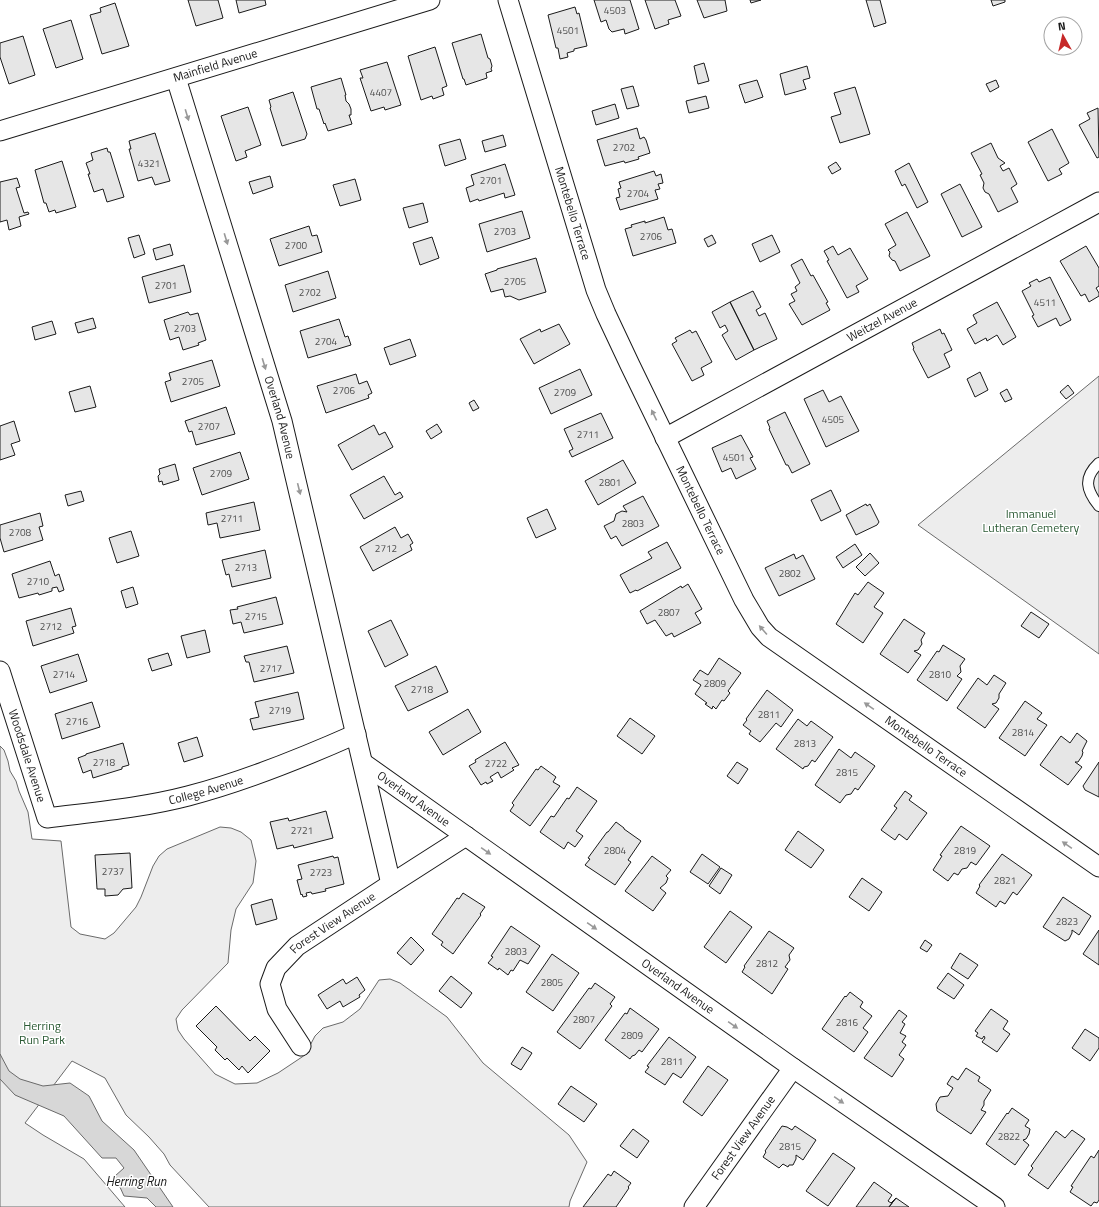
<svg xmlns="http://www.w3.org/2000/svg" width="1099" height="1207" font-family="'Titillium Web',sans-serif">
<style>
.built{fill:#ededed;stroke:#6a6a6a}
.water{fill:#d7d7d7;stroke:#6a6a6a}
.building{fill:#e6e6e6;stroke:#1a1a1a}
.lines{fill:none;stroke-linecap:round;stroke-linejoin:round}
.lane-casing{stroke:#1a1a1a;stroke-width:12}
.street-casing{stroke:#1a1a1a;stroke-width:21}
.lane{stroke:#fff;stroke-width:10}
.street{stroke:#fff;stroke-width:19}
.oneway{fill:#989898}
.labels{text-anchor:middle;stroke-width:3;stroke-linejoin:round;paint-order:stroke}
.number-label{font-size:10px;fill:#4d4d4d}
.street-label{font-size:12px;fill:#1a1a1a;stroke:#fff}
.park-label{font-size:12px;fill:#2b5a34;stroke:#fff}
.water-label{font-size:13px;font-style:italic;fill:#1a1a1a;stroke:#fff}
</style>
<rect width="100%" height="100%" fill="#fff"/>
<path class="built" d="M1099,376v278l-181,-129z
M0,746l4,4 4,11 2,10 6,10 3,10 9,21 4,27 29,2 10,86 9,7 25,5 9,-6 22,-26 5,-10 12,-31 6,-10 8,-7 53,-22 11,1 10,4 10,8 5,21 -3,22 -17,26 -5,21 -3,33 -46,47 -6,9 2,11 6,9 31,35 20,10 22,-1 21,-10 27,-18 10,-19 8,-8 20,-6 17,-13 19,-29 11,-1 10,4 47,34 36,46 86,72 18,27 -17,39 -1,6h-360l-39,-42 -6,-11 -15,-17 -23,-22 -21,-37 -33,-17 -47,62 18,12 41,24 41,48h-125z"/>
<path class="water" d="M0,1054l9,17 11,8 23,7 27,-3 19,13 13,25 32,29 39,57h-17l-9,-9 -23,-2 -9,-20 9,-8 -8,-10h-14l-38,-42 -49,-21 -15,-16z"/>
<path class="building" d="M188,0h30l5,18 -27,8z
M236,0h29l1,5 -27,8z
M594,0h36l9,29 -14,5 -1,-5 -12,3 -3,-3 -3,-9 -5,2z
M645,0h30l6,16 -13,4 1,4 -14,5z
M697,0h28l2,11 -23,7z
M750,0h11l-10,3z
M866,0h14l6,23 -12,4z
M991,0h14v2l-12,4z
M115,3l14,43 -27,8 -12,-39 11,-3 -1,-4z
M575,7l2,7 2,-1 8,33 -13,3v2l-7,2 1,4 -8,2 -2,-11h-2l-8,-33z
M71,20l12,39 -27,9 -13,-39z
M481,34l7,24 2,1 2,7 -1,3 1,2 -6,2 1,5 -21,7 -2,-6h-1l-11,-36z
M23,36l12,39 -26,9 -9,-27v-14z
M435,47l12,39 -5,2 2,7 -11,4 -1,-3 -11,4 -13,-44z
M387,62l14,43 -16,5 -1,-3 -13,4 -11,-33h3l-3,-8z
M704,63l5,18 -11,3 -4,-18z
M807,66l3,12 -7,2 3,9 -21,6 -5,-21z
M341,78l5,17h-1l1,6 3,3 2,5v6h-2l3,9 -24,7 -3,-8 -1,1 -5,-15h-2l-6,-22z
M757,80l6,17 -18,6 -6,-18z
M996,80l3,7 -9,5 -4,-8z
M633,86l6,20 -12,3 -6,-20z
M855,87l15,47 -30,9 -9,-26 10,-3 -7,-21z
M293,92l14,42 -2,5 -23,7 -12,-38 1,-1 -2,-7z
M706,96l3,12 -20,5 -3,-12z
M615,104l4,14 -23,7 -4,-14z
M248,107l13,38 -16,6 2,6 -11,4 -15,-45z
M1098,108l1,49 -2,1 -18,-33 11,-6 -3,-6z
M637,128l3,11 4,-2 2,3 4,13 -12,4 1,2 -14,4 -1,-2 -19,5 -8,-26z
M1052,129l17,34 -10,6 3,5 -14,7 -20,-39z
M155,133l15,48 -15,4 -3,-8 -14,4 -9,-32h2l-2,-8z
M503,135l3,11 -21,6 -3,-11z
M460,139l6,20 -21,7 -6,-21z
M991,143l7,15 7,5 -5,3 3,5 6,-3 8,16 -6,4 7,14 -20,10 -9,-18 -4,-2 -2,-4 1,-5 -4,-8 2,-1 -11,-21z
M107,148l1,4h2l14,45 -17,5 -4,-13 -9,3 -6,-18h2l-4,-11 7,-3 -2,-7z
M62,161l14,46 -20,6 -1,-3 -6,2 -3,-9h-2l-9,-33z
M836,162l5,7 -9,5 -4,-7z
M909,163l19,39 -11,6 -12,-24 -3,2 -7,-15z
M505,164l10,31 -10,3 -1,-5 -25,8 -1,-2 -8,3 -4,-14 8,-3 -3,-10z
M654,171l2,5 5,-2 2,9 -5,1 2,5 -5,1 3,9 -38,11 -4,-12 4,-1 -2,-8 3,-1 -2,-6z
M270,176l3,11 -20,7 -4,-12z
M17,178l3,9 -4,1 8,25 4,-1 1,2 -10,3 2,9 -12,4 -2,-10 -7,2v-40z
M355,179l6,21 -21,6 -7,-21z
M960,184l22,43 -20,10 -21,-43z
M423,203l5,19 -19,6 -6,-20z
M522,211l8,27 -43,14 -8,-28z
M907,212l23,44 -30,15 -5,-10 -3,-1 -3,-4 1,-4 -2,-2 8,-5 -11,-21z
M664,217l4,13 4,-1 4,14 -43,13 -8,-27 7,-2 -1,-2 14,-4v2z
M309,226l3,10 5,-1 5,17 -43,14 -9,-27z
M139,235l6,19 -11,4 -6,-20z
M712,235l4,8 -8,4 -4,-8z
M772,235l8,17 -20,10 -8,-18z
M432,237l7,21 -19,7 -7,-22z
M170,244l3,11 -17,5 -3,-11z
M833,246l5,9 12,-7 18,31 -12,7 3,6 -12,6 -20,-37 2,-1 -5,-9z
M1086,246l13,22v18l-3,2 3,5v3l-10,6 -4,-8 -4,2 -21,-35z
M536,258l10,34 -27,8 -9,-4 -5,1 -2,-8 -12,3 -6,-18 12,-4v-1z
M802,259l9,17 2,-1 15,27 -2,1 4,7 -28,15 -13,-21 6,-3 -4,-7 6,-3 -2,-4 5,-4 -9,-18z
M184,265l7,27 -42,11 -7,-26z
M328,271l8,27 -43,14 -8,-27z
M1050,277l21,43 -11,6 -4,-8 -18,9 -6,-11 2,-1 -12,-24 9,-5 -2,-3 8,-4 2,3z
M753,291l8,16 -5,3 3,6 6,-3 12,26 -23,11 -24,-48z
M730,302l24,48 -18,10 -14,-25 6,-4 -3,-6 -5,3 -8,-16z
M997,302l19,35 -13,8 -6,-10 -10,6 -1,-3 -11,6 -8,-15 10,-6 -4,-8z
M188,312l2,3 8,-2 8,27 -8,3 1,2 -16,5 -4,-13 -9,3 -6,-20z
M93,318l3,10 -18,5 -3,-10z
M339,319l6,18 3,-1 3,9 -43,13 -8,-27z
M52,321l4,13 -21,6 -3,-13z
M559,324l11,20 -36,20 -14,-25 20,-10 1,3z
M940,329l2,5 2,-1 8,17 -8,4 6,13 -22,11 -15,-29 1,-1 -2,-5z
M690,330l2,3 4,-2 16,31 -11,6 3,7 -12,6 -20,-37 5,-3 -2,-3z
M410,339l6,17 -26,9 -6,-17z
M212,360l8,26 -49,16 -6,-20 6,-2 -2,-7z
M580,369l12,26 -41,19 -12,-26z
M980,372l8,18 -13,7 -8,-18z
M356,374l3,10 8,-3 5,12 -4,2 1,3 -43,15 -9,-27z
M1068,385l6,8 -8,6 -6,-7z
M90,386l6,21 -21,5 -6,-20z
M1007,389l5,10 -7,3 -5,-9z
M823,390l6,12 12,-6 18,35 -33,16 -22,-48z
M474,400l5,8 -6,3 -4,-8z
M226,407l9,27 -39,11 -4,-14 -3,1 -4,-11z
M785,412l25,52 -18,9 -4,-8h-2l-17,-36 1,-1 -3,-7z
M601,413l12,25 -41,19 -3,-6 4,-2 -9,-20z
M14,421l6,20 -9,3 4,11 -15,5v-34z
M437,424l5,8 -11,7 -5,-8z
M374,425l5,10 6,-3 8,15 -41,23 -14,-25z
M741,435l12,22 -3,1 6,11 -20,10 -5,-11 -9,4 -10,-24z
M240,452l9,27 -47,16 -9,-27z
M623,460l13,23 -38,22 -13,-24z
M175,464l4,16 -16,5 -1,-4 -3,1 -1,-6 2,-2 -1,-5z
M384,476l11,19 5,-3 3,5 -39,22 -14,-24z
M831,490l10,21 -20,10 -10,-21z
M81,491l3,10 -16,5 -3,-11z
M643,496l16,30 -37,20 -6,-10 -5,3 -7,-13 10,-5 2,-7 6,-3 5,1 -4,-6z
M254,502l6,28 -40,8 -3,-15 -9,2 -2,-12z
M866,504l1,2 3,-2 9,18 -2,3 -21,10 -10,-20z
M547,509l9,20 -20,9 -9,-20z
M40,513l3,13 -4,1 4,13 -39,12 -4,-14v-13z
M395,527l6,11 7,-4 5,9 -3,2 2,5 -39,21 -13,-24z
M131,531l8,25 -22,7 -8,-25z
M667,542l14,26 -44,23 -1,-1 -6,3 -10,-18 32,-17 -4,-6z
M855,544l7,11 -19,13 -7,-11z
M265,550l6,28 -39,9 -3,-13 -3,1 -4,-15z
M870,553l9,10 -14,13 -9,-9z
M794,554l2,5 7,-4 12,24 -36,17 -14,-28z
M50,561l5,15 4,-2 5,16 -5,2 -2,-5 -5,1v3l-13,4 -1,-2 -19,5 -7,-24z
M868,582l16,11 -10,14 9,6 -20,30 -27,-19 19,-31 3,2z
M688,584l14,25 -7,4 6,10 -27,14 -2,-4 -6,3 -11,-16 -8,4 -7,-13 41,-25 1,2z
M133,587l5,17 -12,4 -5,-17z
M276,597l7,27 -39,9 -3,-11 -8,2 -3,-14 8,-1 -1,-2z
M71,608l5,18 -4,1 2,6 -41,13 -7,-25z
M1031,612l18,12 -10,14 -18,-12z
M904,619l21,14 -4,7 1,4 -4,6 -4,1 7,4 -13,18 -28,-19z
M391,620l17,35 -23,12 -17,-36z
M205,630l5,22 -23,6 -6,-22z
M943,645l22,14 -5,7 1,6 -4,4 5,3 -15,22 -30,-21 20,-29 2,1z
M287,646l7,27 -40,9 -5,-20h-3l-2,-6z
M168,653l4,12 -20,6 -4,-12z
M78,654l9,27 -37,12 -9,-27z
M719,658l22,15 -13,18 2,2 -6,8 -2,-1 -6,9 -3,-3 -1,3 -7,-5 2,-1 -12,-9 6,-9 -8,-5 7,-10 8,5z
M436,666l12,26 -40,19 -13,-25z
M994,675l12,8 -7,11v4l-3,5 -4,1 7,5 -14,19 -28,-20 21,-30 9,7z
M767,690l26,20 -12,17 -5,-4 -16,19 -11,-8 2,-3 -8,-6 4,-5 -1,-1z
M298,692l6,27 -51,11 -3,-11 9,-2 -4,-15z
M1025,701l17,12 -5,6 10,6 -22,31 -26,-18z
M92,702l8,25 -38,12 -7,-25z
M468,709l13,23 -38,23 -14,-23z
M630,718l25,18 -13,18 -25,-18z
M798,719l9,7 4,-5 22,16 -18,25 -3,-2 -4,6 -4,1 -1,2 -27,-20z
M1077,733l10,8 -5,10 1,1 -1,4 -4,6h-3l7,5 -14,18 -28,-20 21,-29 9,7z
M197,737l6,19 -19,6 -6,-19z
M505,742l14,23 -7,3 2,2 -13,8 -3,-6 -8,5 3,4 -6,3 -1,-2 -5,3 -12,-19 7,-4 -1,-2z
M123,743l6,22 -7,2v2l-29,9 -2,-8 -8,3 -5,-15 8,-3v-1z
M839,749l12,9 4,-6 20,14 -17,24 -3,-2 -4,6 -5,1 -6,8 -25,-18z
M737,762l11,7 -10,15 -11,-8z
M1099,762v35l-14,-7 -2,-4z
M541,766l15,11 -3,5 7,4 -30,40 -20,-15 4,-6 -2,-2 24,-34 2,1z
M577,787l20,14 -21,30 7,5 -8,11 -7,-5 -4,7 -24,-17 11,-16 3,1 13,-19 2,1z
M905,791l7,5 -3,4 18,13 -20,27 -8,-6 -4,6 -14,-10 16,-22 -3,-2z
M326,811l7,27 -39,10 -1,-3 -16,4 -7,-27 18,-4 1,3z
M616,822l8,6v1l17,12 -13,19 3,2 -16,23 -30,-20 5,-6 -2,-1 19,-26h1z
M961,826l29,20 -14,19 -5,-3 -4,6 -5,1 -4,6 -4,-2 -6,8 -15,-11 9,-14 -2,-1z
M798,831l26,19 -13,18 -26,-18z
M130,853l2,35 -9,1 -5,6 -13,1v-7h-8l-2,-34z
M702,854l18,13 -12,17 -18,-12z
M1002,854l30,21 -15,20 -4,-3 -8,12 -5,-3 -4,6 -20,-14 4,-7 -1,-1z
M333,856l1,2 4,-1 6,27 -19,5 1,2 -14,3 -1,-2 -5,1 1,3 -4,1 -1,-3 -1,1 -4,-15 5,-1 -4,-14z
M652,856l19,14 -5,6 2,2 -2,5 -6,5 6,5 -13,18 -28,-20z
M721,868l11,7 -12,19 -11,-8z
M862,878l20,14 -13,19 -20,-14z
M463,893l22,14 -5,7 1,1 -28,39 -12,-9 2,-3 -11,-8 25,-36 2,1z
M1063,897l28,19 -12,19 -7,-5v3l-3,6 -4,2 -22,-14z
M272,899l5,20 -21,6 -5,-20z
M730,911l22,16 -26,36 -22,-16z
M511,926l29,20 -12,18 -8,-4 -7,11 -2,-1 -3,5 -9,-7 -1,2 -10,-7 5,-6 -2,-1z
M1099,930v35l-16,-11z
M769,931l25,17 -5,7 1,5 -5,7 3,2 -16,25 -30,-22 3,-5 -1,-1z
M411,937l13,13 -13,15 -14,-12z
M925,940l7,5 -5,7 -7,-4z
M960,953l18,12 -10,14 -17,-11z
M552,954l27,19 -26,38 -27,-19z
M948,973l16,12 -10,14 -17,-11z
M451,976l21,17 -11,15 -22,-17z
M357,977l8,13 -6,5 1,2 -17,10 -3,-6 -13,8 -9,-14 25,-16 3,5z
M595,983l20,14 -5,7 2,2 -32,43 -23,-17 32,-44 2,1z
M850,992l13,10 -3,5 12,9 -9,12 5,4 -14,20 -32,-23 23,-33 1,1z
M216,1006l34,35 5,-5 15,15 -22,22 -6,-7 -3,4 -12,-12 -2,2 -10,-10 2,-3 -21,-21z
M630,1008l29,21 -17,23 -3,-2 -4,5 -3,1 -2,3 -25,-19 20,-27 2,1z
M991,1009l17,12 -5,8 7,5 -13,18 -15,-10 3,-4 -1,-2 -2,3 -6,-3 2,-3 -3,-2z
M899,1010l8,6 -5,6 3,2 -5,9 6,3 -4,6 4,3 -7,10 5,4 -12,18 -28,-19z
M1085,1029l14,9v10l-9,13 -18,-13z
M669,1037l27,20 -15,21 -8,-5 -8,12 -20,-13 4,-5 -2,-1z
M522,1047l10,6 -11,17 -10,-6z
M708,1066l20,14 -26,36 -19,-14z
M966,1068l14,9 -2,4 13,9 -7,11v4l-3,5 5,2 -15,22 -34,-23 -1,-7 4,-7 8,-1 5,-8 -6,-4 5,-8 6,4z
M571,1086l26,18 -13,18 -26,-18z
M1012,1108l17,12 -4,6 5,3 -1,5 -3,5 -3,1 6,5 -14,20 -29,-21 21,-31 1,1z
M782,1126l5,1 5,3 3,-4 21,14 -13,20 -7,-5v4l-3,6h-4l-1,2 -5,-3 -4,4 -16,-11 3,-5 -1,-1z
M633,1129l16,12 -12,17 -17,-12z
M1072,1130l13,9 -37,50 -20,-14 5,-7 -2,-2 25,-35 9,7z
M1099,1150v50l-2,3 -3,-1 -3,4 -21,-14 3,-5 -2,-1 20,-30 3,2z
M833,1153l22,15 -27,38 -22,-15z
M614,1171l17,12 -3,4 1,1 -13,19h-33l25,-33 3,2z
M874,1182l18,13 -4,6 3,2 5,-5 -7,9h-33z
M896,1198l13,9h-20z"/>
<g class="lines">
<g class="lane-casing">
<path id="lane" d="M1099,463c-16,15 -13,27 0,43"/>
</g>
<g class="street-casing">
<g id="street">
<path id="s1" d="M508,0l88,290 10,24 24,51 114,235 16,27 9,10 330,230"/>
<path id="s2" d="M176,78l106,343 109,463"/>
<path id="s3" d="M0,131l430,-131"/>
<path id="s4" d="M665,438l434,-236"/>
<path id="s5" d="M0,671l47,147c47,-6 95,-10 141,-22 58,-15 114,-38 168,-62"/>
<path id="s6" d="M363,763l430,305 202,139"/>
<path id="s7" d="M301,1046l-24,-37 -7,-25 6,-16 21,-22 94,-62 75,-48"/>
<path id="s8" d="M694,1207l99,-139"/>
</g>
</g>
<use href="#lane" class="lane"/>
<use href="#street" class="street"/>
</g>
<defs><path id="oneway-solid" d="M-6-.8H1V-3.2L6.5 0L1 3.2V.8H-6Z"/></defs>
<g class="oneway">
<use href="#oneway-solid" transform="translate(187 115) rotate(73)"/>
<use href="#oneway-solid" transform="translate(226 239) rotate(73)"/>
<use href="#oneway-solid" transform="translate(264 364) rotate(73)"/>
<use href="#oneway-solid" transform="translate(654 415) rotate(-116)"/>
<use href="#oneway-solid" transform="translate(299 489) rotate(76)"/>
<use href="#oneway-solid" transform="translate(763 630) rotate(-131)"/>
<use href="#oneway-solid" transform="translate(869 706) rotate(-145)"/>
<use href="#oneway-solid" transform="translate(1067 845) rotate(-145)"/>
<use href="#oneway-solid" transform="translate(486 851) rotate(35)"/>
<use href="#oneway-solid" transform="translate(592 926) rotate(35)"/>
<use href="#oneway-solid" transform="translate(733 1025) rotate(35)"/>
<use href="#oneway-solid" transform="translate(839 1100) rotate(35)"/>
</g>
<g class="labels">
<g class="number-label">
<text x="615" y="14">4503</text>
<text x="568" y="34">4501</text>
<text x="381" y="96">4407</text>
<text x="624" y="151">2702</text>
<text x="149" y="167">4321</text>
<text x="491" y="184">2701</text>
<text x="638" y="197">2704</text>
<text x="505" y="235">2703</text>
<text x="651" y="240">2706</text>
<text x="296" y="249">2700</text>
<text x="515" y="285">2705</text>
<text x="166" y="289">2701</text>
<text x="310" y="296">2702</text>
<text x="1045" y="306">4511</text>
<text x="185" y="332">2703</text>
<text x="326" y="345">2704</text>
<text x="193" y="385">2705</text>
<text x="344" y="394">2706</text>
<text x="565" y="396">2709</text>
<text x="833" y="423">4505</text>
<text x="209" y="430">2707</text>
<text x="588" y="438">2711</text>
<text x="734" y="461">4501</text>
<text x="221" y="477">2709</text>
<text x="610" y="486">2801</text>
<text x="232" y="522">2711</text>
<text x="633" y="527">2803</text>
<text x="20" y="536">2708</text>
<text x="386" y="552">2712</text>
<text x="246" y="571">2713</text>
<text x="790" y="577">2802</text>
<text x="38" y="585">2710</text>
<text x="669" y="616">2807</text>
<text x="256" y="620">2715</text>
<text x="51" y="630">2712</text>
<text x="271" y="672">2717</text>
<text x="64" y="678">2714</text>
<text x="940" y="678">2810</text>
<text x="715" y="687">2809</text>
<text x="422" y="693">2718</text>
<text x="280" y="714">2719</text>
<text x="769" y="718">2811</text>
<text x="77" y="725">2716</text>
<text x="1023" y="736">2814</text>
<text x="805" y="747">2813</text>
<text x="104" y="766">2718</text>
<text x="496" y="767">2722</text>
<text x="847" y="776">2815</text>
<text x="302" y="834">2721</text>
<text x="615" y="854">2804</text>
<text x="965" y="854">2819</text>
<text x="113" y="875">2737</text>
<text x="321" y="876">2723</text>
<text x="1005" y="884">2821</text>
<text x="1067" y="925">2823</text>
<text x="516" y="955">2803</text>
<text x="767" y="967">2812</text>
<text x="552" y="986">2805</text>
<text x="584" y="1023">2807</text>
<text x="847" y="1026">2816</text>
<text x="632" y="1039">2809</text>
<text x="672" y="1065">2811</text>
<text x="1009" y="1140">2822</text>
<text x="790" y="1150">2815</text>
</g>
<g class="street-label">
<text dy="4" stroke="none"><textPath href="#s3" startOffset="225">Mainfield Avenue</textPath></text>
<text dy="4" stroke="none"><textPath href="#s1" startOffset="223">Montebello Terrace</textPath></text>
<text dy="4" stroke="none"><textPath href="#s4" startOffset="247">Weitzel Avenue</textPath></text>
<text dy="4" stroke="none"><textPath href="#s2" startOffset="355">Overland Avenue</textPath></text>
<text dy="4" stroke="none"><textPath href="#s1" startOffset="547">Montebello Terrace</textPath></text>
<text dy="4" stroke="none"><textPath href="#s1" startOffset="883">Montebello Terrace</textPath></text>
<text dy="4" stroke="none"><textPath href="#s5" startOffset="89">Woodsdale Avenue</textPath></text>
<text dy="4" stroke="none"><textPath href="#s5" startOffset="316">College Avenue</textPath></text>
<text dy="4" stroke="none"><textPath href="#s6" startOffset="62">Overland Avenue</textPath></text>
<text dy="4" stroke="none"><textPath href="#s7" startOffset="160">Forest View Avenue</textPath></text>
<text dy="4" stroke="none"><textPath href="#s6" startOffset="386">Overland Avenue</textPath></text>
<text dy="4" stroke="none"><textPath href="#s8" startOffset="85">Forest View Avenue</textPath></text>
</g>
<g class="park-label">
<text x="1031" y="518">Immanuel<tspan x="1031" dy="14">Lutheran Cemetery</tspan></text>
<text x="42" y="1030">Herring<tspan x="42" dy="14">Run Park</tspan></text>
</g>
<g class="water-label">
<text x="136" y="1186">Herring Run</text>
</g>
</g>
<g transform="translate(1063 36) rotate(352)"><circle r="19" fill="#ffffff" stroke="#a3a3a3"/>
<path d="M0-3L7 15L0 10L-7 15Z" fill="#c62828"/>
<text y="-6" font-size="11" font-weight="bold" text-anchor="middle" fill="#1a1a1a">N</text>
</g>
</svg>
